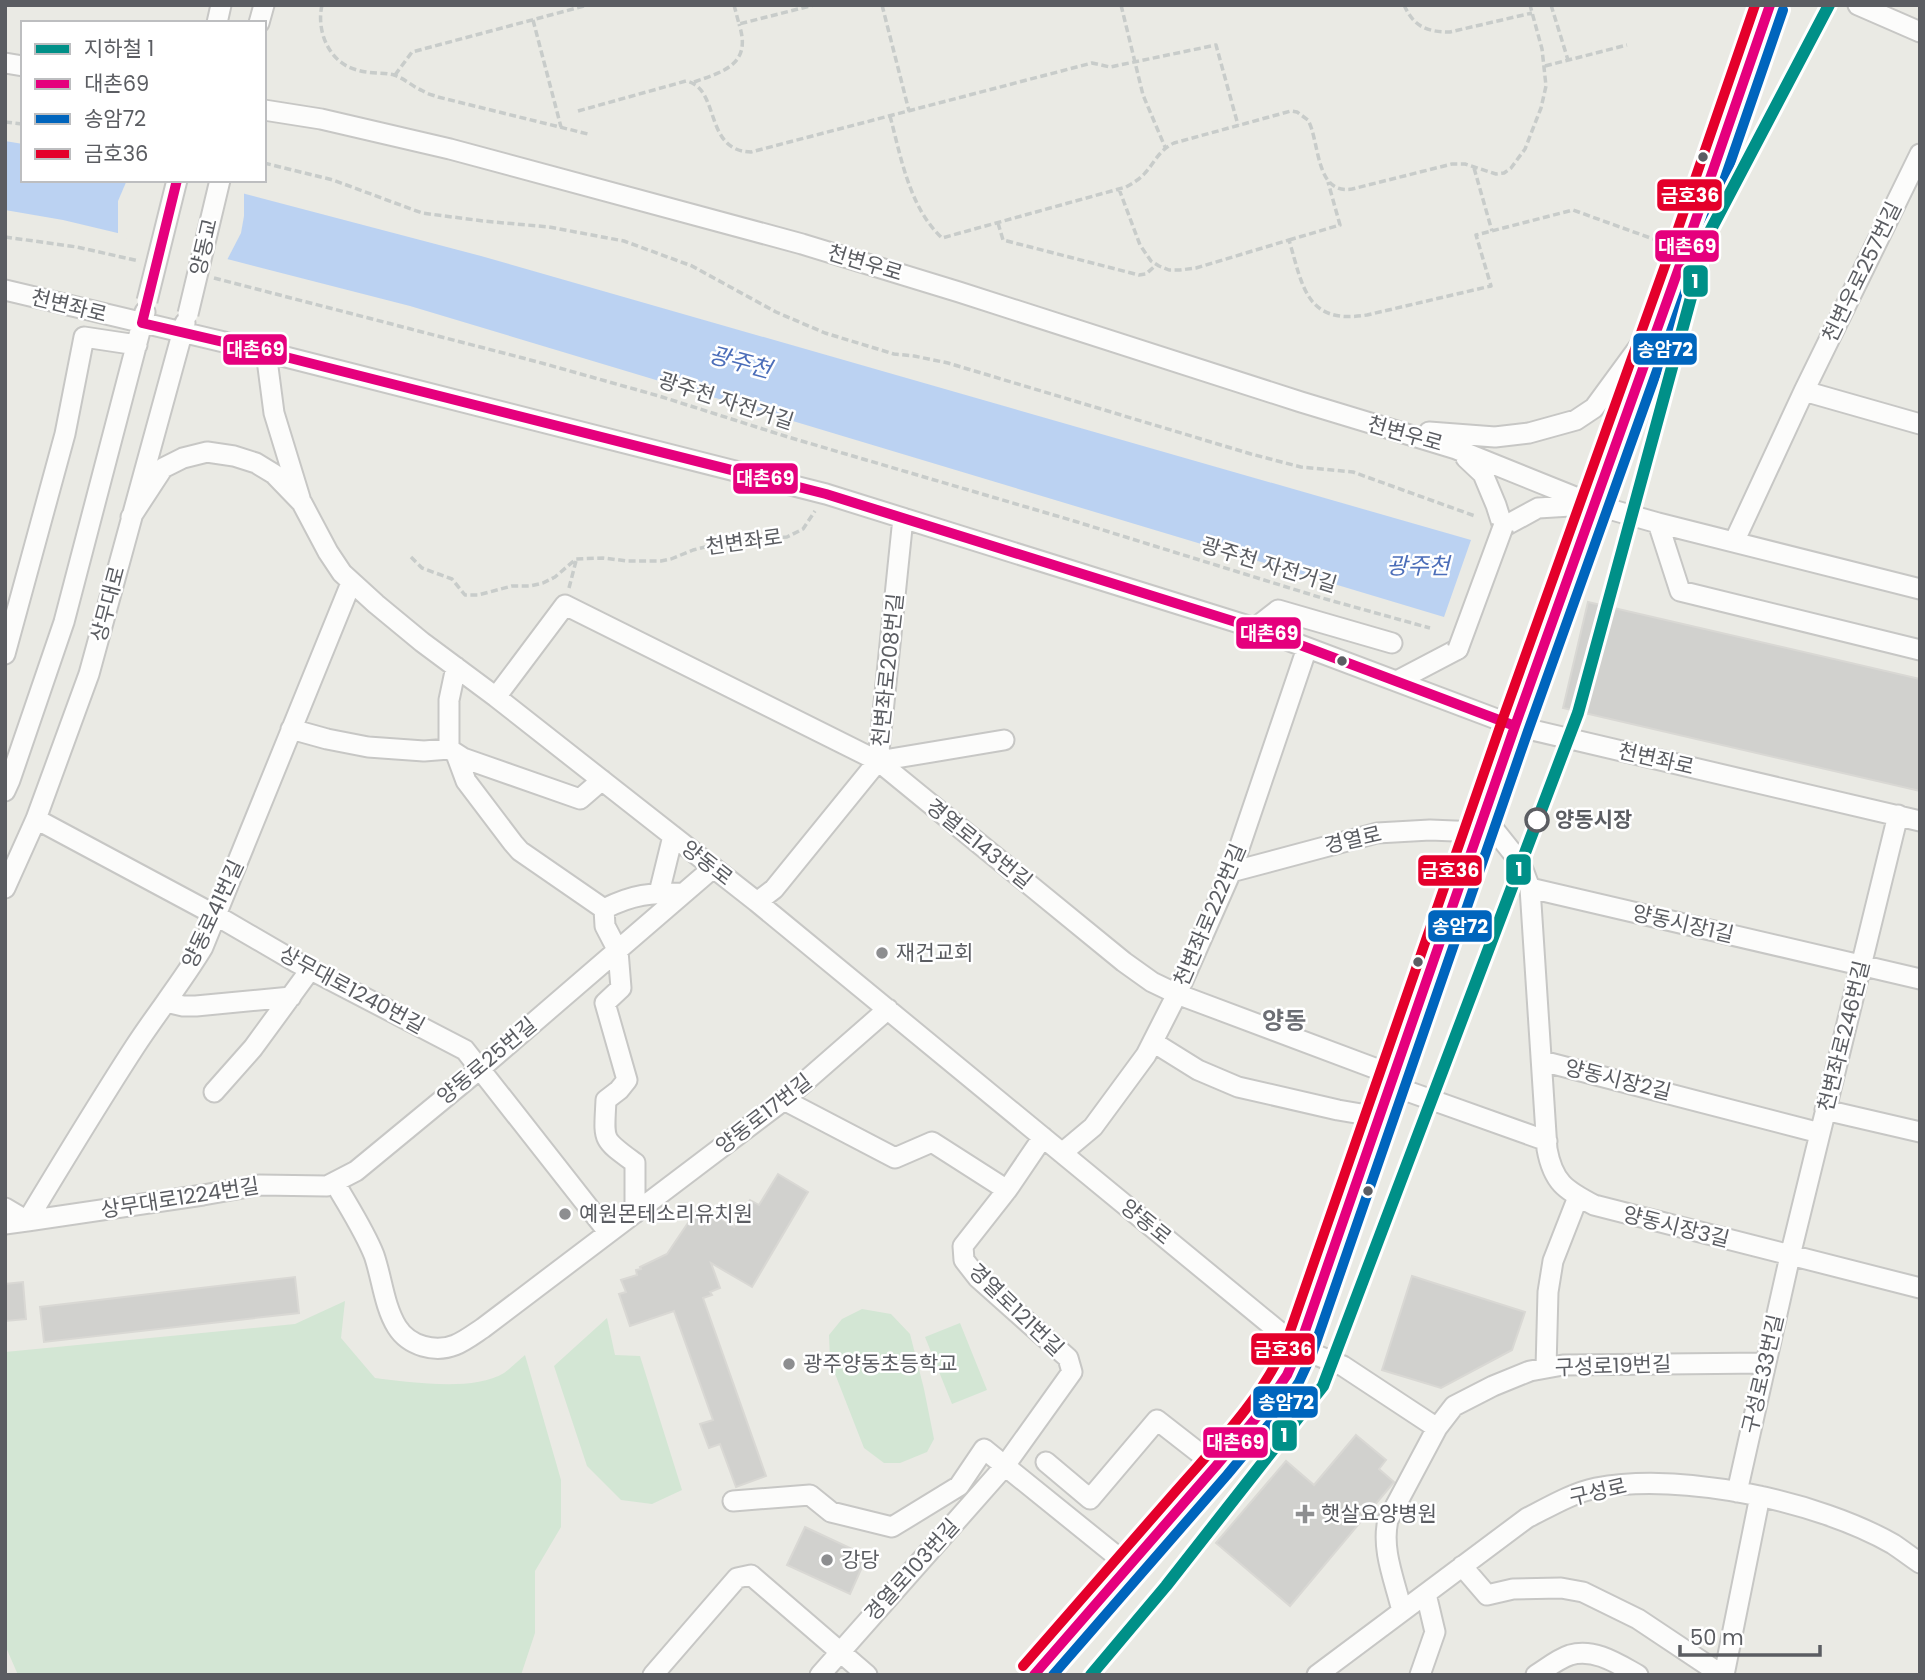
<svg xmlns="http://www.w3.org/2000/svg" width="1925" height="1680" font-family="Poppins,'Noto Sans KR',sans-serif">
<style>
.green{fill:#d3e6d4}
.water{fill:#bbd2f2}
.pier{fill:#eaeae4}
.building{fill:#d1d1ce;stroke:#d9d8d4;stroke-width:2}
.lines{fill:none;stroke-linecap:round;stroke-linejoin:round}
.minor-casing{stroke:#c7c7c5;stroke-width:23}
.path{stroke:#c8ccca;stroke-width:3.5;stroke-dasharray:7 3.5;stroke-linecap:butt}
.minor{stroke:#fcfcfb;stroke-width:19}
.minor-bridge-casing{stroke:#c7c7c5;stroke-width:23;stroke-linecap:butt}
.minor-bridge{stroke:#fcfcfb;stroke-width:19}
.bus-1-casing{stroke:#fff;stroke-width:16}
.bus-2-casing{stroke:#fff;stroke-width:16}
.bus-3-casing{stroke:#fff;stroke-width:16}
.bus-1{stroke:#e5007d;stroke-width:10}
.bus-2{stroke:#0065bd;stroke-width:10}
.bus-3{stroke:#e4002b;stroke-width:10}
.metro-1-casing{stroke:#fff;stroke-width:18}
.metro-1{stroke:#009088;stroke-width:12}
.bus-dot{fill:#5b5d62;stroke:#fff;stroke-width:2.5}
.stop-dot{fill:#fff;stroke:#5b5d62;stroke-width:3.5}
.poi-dot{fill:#8d8e90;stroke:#fff;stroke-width:2.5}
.labels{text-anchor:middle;stroke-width:5;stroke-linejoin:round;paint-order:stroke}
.street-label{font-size:21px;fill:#5b5d62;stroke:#fff}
.stop-label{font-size:21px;font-weight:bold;fill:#5b5d62;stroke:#fff;text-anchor:start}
.poi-label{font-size:21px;fill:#5b5d62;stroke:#fff;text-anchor:start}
.water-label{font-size:23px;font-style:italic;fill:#4c6eb9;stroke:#fff}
.quarter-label{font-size:24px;font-weight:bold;fill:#6c6e74;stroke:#fff}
.line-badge{stroke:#fff;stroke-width:2.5}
.badge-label{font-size:19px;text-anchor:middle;font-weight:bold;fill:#fff}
</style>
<rect width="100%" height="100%" fill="#eaeae4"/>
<path class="green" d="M345,1301l-4,37 34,40c35,4 98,14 129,-5 7,-5 14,-12 21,-18l36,125v47l-26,44v62l-14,42h-503l-13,-30v-293l290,-28z
M862,1309l29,5 19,20 14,55 10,50 -7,13 -27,11h-16l-20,-15 -34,-87 -1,-26 13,-16z
M607,1318l8,37 25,1 42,134 -30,14 -31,-4 -34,-34 -33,-100z
M960,1323l27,67 -35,14 -27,-67z"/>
<path class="water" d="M5,141l18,3v36h169l289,76 990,284 -27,77 -1034,-311 -179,-46 -168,-40 -58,-10z"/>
<path class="pier" d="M127,180h79l38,10v26l-3,17 -15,29 -108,-25v-36z"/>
<path class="building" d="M1588,602l332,77v112l-357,-83z
M778,1174l30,18 -56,95 -41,-24 9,25 -10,4 2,3 -9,3 63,178 -30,11 -16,-43 -11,4 -9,-24 13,-4 -39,-109 -44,15 -11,-32 7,-2 -5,-12 16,-5 -1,-5 5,-1 -1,-2 27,-13 33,-49 34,22 16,-27 9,5z
M1412,1276l113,36 -13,38 -71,38 -59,-18z
M295,1277l4,36 -255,29 -4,-35z
M23,1282l3,37 -21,2v-37z
M1356,1435l30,25 -7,9 15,13 -104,124 -74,-63 70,-82 28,24z
M805,1527l62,29 -17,38 -63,-29z"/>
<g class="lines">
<g class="minor-casing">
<path id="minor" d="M1858,5l62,27
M217,23l4,-18
M259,23l5,-18
M5,63l18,3
M264,110l57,9 129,30 352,95 157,48 342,110 155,47 139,56 63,18 262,66
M5,290l261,62 560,142 429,134 260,98 405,95
M266,352l8,61 26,85
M1804,391l116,33
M1429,432l66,5 34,-4 47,-13 18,-12 55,-75
M1466,458l17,16 13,31 7,22 35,-19 49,-3
M131,517l32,-49 20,-10 24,-6 27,4 22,7 18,11 28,29 26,49 14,21 34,31 46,38 74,55 261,205 542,446 44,18 94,62
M1658,523l22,68 240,59
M1584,535l186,-530
M1734,542l70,-151 116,-237
M1255,628l23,-18 114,33
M5,654l60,-220 19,-97 53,8
M1397,681l61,-32
M496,697l69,-92 313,156 246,201 28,20 25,12 216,81
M291,729l36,10 41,8 56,4 25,-2 14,9 117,41 22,-19
M449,749v-49l7,-33
M456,754l10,27 47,62 7,8 84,58
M878,761l126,-21
M5,791l5,-11 54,-158 81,-310
M1484,817l36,45 10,26 17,261c6,33 18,41 47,56l326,83
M36,819l181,97 79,46 169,88 143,182
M1231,872l146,-39 53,-3 49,2
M5,888l31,-69 53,-145 96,-351
M1530,888l390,91
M659,893l14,-57
M757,902l17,-13 104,-128 25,-243
M166,1002l17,4h13l95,-9
M1153,1042l45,28 40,17 100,23 41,7
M1542,1061l278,72
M1390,1085l157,56
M214,1092l39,-44 57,-78
M784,1100l111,58 37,-16 75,48
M1825,1110l95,22
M1062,1153l31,-26 53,-72 31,-61 54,-122 76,-224
M335,1183c13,23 29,47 39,72 8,23 10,51 23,72 12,19 38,26 58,18 10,-4 19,-11 28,-17l301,-228 104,-91
M5,1208l22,13 176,-26 56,-10 68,1 29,-15 125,-103 232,-200
M635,1213v-50c-34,-25 -31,-21 -29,-63l13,-10 8,-10 -22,-77 16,-15 -3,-37 -13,-25 -1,-17c29,-15 47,-16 79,-16
M5,1224l22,-3c35,-58 70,-116 107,-173 22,-34 48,-66 69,-101l148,-364
M1546,1368l2,-76 5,-31 25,-64
M1046,1462l44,37 67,-79 59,46
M1737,1492l53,-236 108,-441
M733,1501l77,-6 21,17 61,15 67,-41 25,-37 145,117
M1462,1566l25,29 26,-6 48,-1 22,4 55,27 84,56
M1402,1611c-7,-30 -21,-61 -14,-91l49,-92 17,-22 39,-20 37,-15 33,-6 203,-2
M653,1675l84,-97 14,-3 116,100
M820,1675l184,-208 68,-95 -4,-14 -90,-80 -14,-18 -1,-14 44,-56 36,-53
M1034,1675l182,-209 49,-59 22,-32 12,-27 47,-132 47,-141 137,-388
M1317,1675l210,-157c22,-11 45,-25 69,-30 86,-16 222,13 297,56 9,6 18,13 27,19
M1420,1675l15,-43 -9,-38
M1536,1675c11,-7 22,-16 34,-20 25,-7 48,9 68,20
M1724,1675l36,-179"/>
</g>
<path class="path" d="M322,5c-6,26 7,58 35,65 12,4 25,2 37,5 10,3 19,12 29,16 4,3 10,4 15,6l150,37
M734,5l5,19 75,-19
M882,5l27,106
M1121,5l22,90 22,52
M1404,5c10,22 23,27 46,27l82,-19
M1551,5l17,55
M533,20l28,107
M1545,66l82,-21
M395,75l17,-23 176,-47
M694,82c31,-11 58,-18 45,-58
M578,111l108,-30c35,7 17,70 65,71l341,-89 18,4 106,-22 22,80
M890,116c11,41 19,91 52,122l184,-51c7,-4 14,-8 19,-14 10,-11 14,-23 29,-30l117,-32 6,1 11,8c12,22 7,75 44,69l100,-25h13l31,10 8,-1 7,-5 14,-19 16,-41 5,-22 -4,-37 -12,-44
M5,122l18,2
M264,163l69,17 89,33 61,8 66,6 75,14 68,25 84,46 49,21 69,21 20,2 34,7 303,91 50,13 52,5 122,44
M1474,168l18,63
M1119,189l21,56 11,16 8,5 10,4h11l16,-2 93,-28c14,47 17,85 78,75l124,-29 -15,-51 97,-25 94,34
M998,223l5,17 136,35 7,-1 11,-10
M5,237l72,10 62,14
M1289,240l51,-15 -12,-43
M214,278l324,84 121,34 129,41 286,84 248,77 108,30
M411,557l11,11 30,11 13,16h13l34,-9h18l13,-3 12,-6 21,-18 27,-1 25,3h33l10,-2 22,-9 32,-8 62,-5 16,-8 12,-18
M569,588l7,-27"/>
<use href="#minor" class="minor"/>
<g class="minor-bridge-casing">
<path id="minor-bridge" d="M147,301l30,-121
M188,314l32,-134
M1458,649l45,-122
M1530,687l54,-152"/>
</g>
<use href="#minor-bridge" class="minor-bridge"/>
<g class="bus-1-casing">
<path id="bus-1" d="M177,180l-35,143 124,29 560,142 429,134 260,98
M1034,1675l182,-209 49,-59 22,-32 12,-27 216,-622 170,-475 85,-246"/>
</g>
<g class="bus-2-casing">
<path id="bus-2" d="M1053,1675l174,-200 49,-59 23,-34 13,-28 216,-623 170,-475 85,-246"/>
</g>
<g class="bus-3-casing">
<path id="bus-3" d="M1023,1666c51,-58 101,-116 152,-174 40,-46 86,-92 111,-149l216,-622 170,-475 83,-241"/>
</g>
<use href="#bus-1" class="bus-1"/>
<use href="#bus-2" class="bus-2"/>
<use href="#bus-3" class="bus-3"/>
<g class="metro-1-casing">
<path id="metro-1" d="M1091,1675l75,-89 157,-200 255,-673 130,-478 121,-230"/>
</g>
<use href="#metro-1" class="metro-1"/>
</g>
<g class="bus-dot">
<circle cx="1703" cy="157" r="6"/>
<circle cx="1342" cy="661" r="6"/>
<circle cx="1418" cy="962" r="6"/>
<circle cx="1368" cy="1191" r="6"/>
</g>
<circle class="stop-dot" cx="1537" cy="820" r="11"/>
<g class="poi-dot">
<circle cx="882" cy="953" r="7"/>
<circle cx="565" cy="1214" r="7"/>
<circle cx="789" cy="1364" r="7"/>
<path d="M1301.5 1503.5h7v7h7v7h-7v7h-7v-7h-7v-7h7z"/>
<circle cx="827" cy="1560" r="7"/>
</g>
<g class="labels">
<g class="street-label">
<text transform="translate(204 247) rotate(-77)" y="7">양동교</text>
<text transform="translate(865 263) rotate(17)" y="7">천변우로</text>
<text transform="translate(1862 272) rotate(-64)" y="7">천변우로257번길</text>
<text transform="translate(69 306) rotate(14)" y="7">천변좌로</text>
<text transform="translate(726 401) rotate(18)" y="7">광주천 자전거길</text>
<text transform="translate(1405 434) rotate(16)" y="7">천변우로</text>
<text transform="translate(744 542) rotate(-8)" y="7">천변좌로</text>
<text transform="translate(1269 565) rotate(17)" y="7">광주천 자전거길</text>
<text transform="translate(108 604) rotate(-75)" y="7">상무대로</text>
<text transform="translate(888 670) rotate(-84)" y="7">천변좌로208번길</text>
<text transform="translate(1656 759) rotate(13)" y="7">천변좌로</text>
<text transform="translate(1353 840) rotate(-13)" y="7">경열로</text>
<text transform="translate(979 844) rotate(39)" y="7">경열로143번길</text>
<text transform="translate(707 863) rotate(38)" y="7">양동로</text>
<text transform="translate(213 914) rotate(-65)" y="7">양동로41번길</text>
<text transform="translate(1210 915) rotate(-67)" y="7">천변좌로222번길</text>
<text transform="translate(1683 924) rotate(13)" y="7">양동시장1길</text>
<text transform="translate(352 990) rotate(28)" y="7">상무대로1240번길</text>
<text transform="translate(1844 1036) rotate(-76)" y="7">천변좌로246번길</text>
<text transform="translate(487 1061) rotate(-40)" y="7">양동로25번길</text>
<text transform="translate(1618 1080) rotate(14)" y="7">양동시장2길</text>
<text transform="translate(764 1114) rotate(-38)" y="7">양동로17번길</text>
<text transform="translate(180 1198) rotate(-9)" y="7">상무대로1224번길</text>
<text transform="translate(1146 1222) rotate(39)" y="7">양동로</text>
<text transform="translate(1676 1227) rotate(14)" y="7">양동시장3길</text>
<text transform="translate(1016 1310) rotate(44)" y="7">경열로121번길</text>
<text transform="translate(1613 1366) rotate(-2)" y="7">구성로19번길</text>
<text transform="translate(1763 1374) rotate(-77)" y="7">구성로33번길</text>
<text transform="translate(1598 1492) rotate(-13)" y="7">구성로</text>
<text transform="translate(912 1570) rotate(-48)" y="7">경열로103번길</text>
</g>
<g class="stop-label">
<text x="1555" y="827">양동시장</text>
</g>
<g class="poi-label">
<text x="896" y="960">재건교회</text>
<text x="579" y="1221">예원몬테소리유치원</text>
<text x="803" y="1371">광주양동초등학교</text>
<text x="1321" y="1521">햇살요양병원</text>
<text x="841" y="1567">강당</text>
</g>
<g class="water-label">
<text transform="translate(740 362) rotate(15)" y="8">광주천</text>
<text x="1418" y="574">광주천</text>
</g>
<g class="quarter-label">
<text x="1284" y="1029">양동</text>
</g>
</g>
<g class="line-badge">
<rect x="1656" y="178" width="67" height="34" rx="7" fill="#e4002b"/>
<rect x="1654" y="229" width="66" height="34" rx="7" fill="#e5007d"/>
<rect x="1682" y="264" width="27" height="34" rx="7" fill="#009088"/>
<rect x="1632" y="332" width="66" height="34" rx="7" fill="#0065bd"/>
<rect x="222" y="333" width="66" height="33" rx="7" fill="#e5007d"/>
<rect x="732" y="462" width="67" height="33" rx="7" fill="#e5007d"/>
<rect x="1235" y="616" width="67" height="34" rx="7" fill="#e5007d"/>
<rect x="1505" y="853" width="27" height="33" rx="7" fill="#009088"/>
<rect x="1417" y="854" width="66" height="33" rx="7" fill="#e4002b"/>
<rect x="1427" y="909" width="66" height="34" rx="7" fill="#0065bd"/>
<rect x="1250" y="1332" width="66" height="34" rx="7" fill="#e4002b"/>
<rect x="1252" y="1385" width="67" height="34" rx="7" fill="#0065bd"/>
<rect x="1271" y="1419" width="27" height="33" rx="7" fill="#009088"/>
<rect x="1202" y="1426" width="67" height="33" rx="7" fill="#e5007d"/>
</g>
<g class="badge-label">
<text x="1690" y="202">금호36</text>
<text x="1687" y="253">대촌69</text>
<text x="1695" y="288">1</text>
<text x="1665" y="356">송암72</text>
<text x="255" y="356">대촌69</text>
<text x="765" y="485">대촌69</text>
<text x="1269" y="640">대촌69</text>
<text x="1519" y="876">1</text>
<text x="1450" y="877">금호36</text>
<text x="1460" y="933">송암72</text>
<text x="1283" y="1356">금호36</text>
<text x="1286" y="1409">송암72</text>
<text x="1284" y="1442">1</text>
<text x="1235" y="1449">대촌69</text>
</g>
<rect width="1925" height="1680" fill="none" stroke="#5b5d62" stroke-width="14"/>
<rect x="21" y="21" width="245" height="161" fill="#ffffff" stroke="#bdbec0" stroke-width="2"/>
<rect x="35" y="44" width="35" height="10" fill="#009088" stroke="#bdbec0" stroke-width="2"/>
<text x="84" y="56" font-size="21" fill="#5b5d62">지하철 1</text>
<rect x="35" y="79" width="35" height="10" fill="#e5007d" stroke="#bdbec0" stroke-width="2"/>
<text x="84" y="91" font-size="21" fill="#5b5d62">대촌69</text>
<rect x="35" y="114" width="35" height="10" fill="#0065bd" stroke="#bdbec0" stroke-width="2"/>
<text x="84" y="126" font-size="21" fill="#5b5d62">송암72</text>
<rect x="35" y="149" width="35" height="10" fill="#e4002b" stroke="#bdbec0" stroke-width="2"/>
<text x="84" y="161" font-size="21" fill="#5b5d62">금호36</text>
<path d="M1680 1645v10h140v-10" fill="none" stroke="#5b5d62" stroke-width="3.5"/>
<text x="1690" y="1645" font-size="21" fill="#5b5d62" stroke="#ffffff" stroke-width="5" paint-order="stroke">50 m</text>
</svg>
